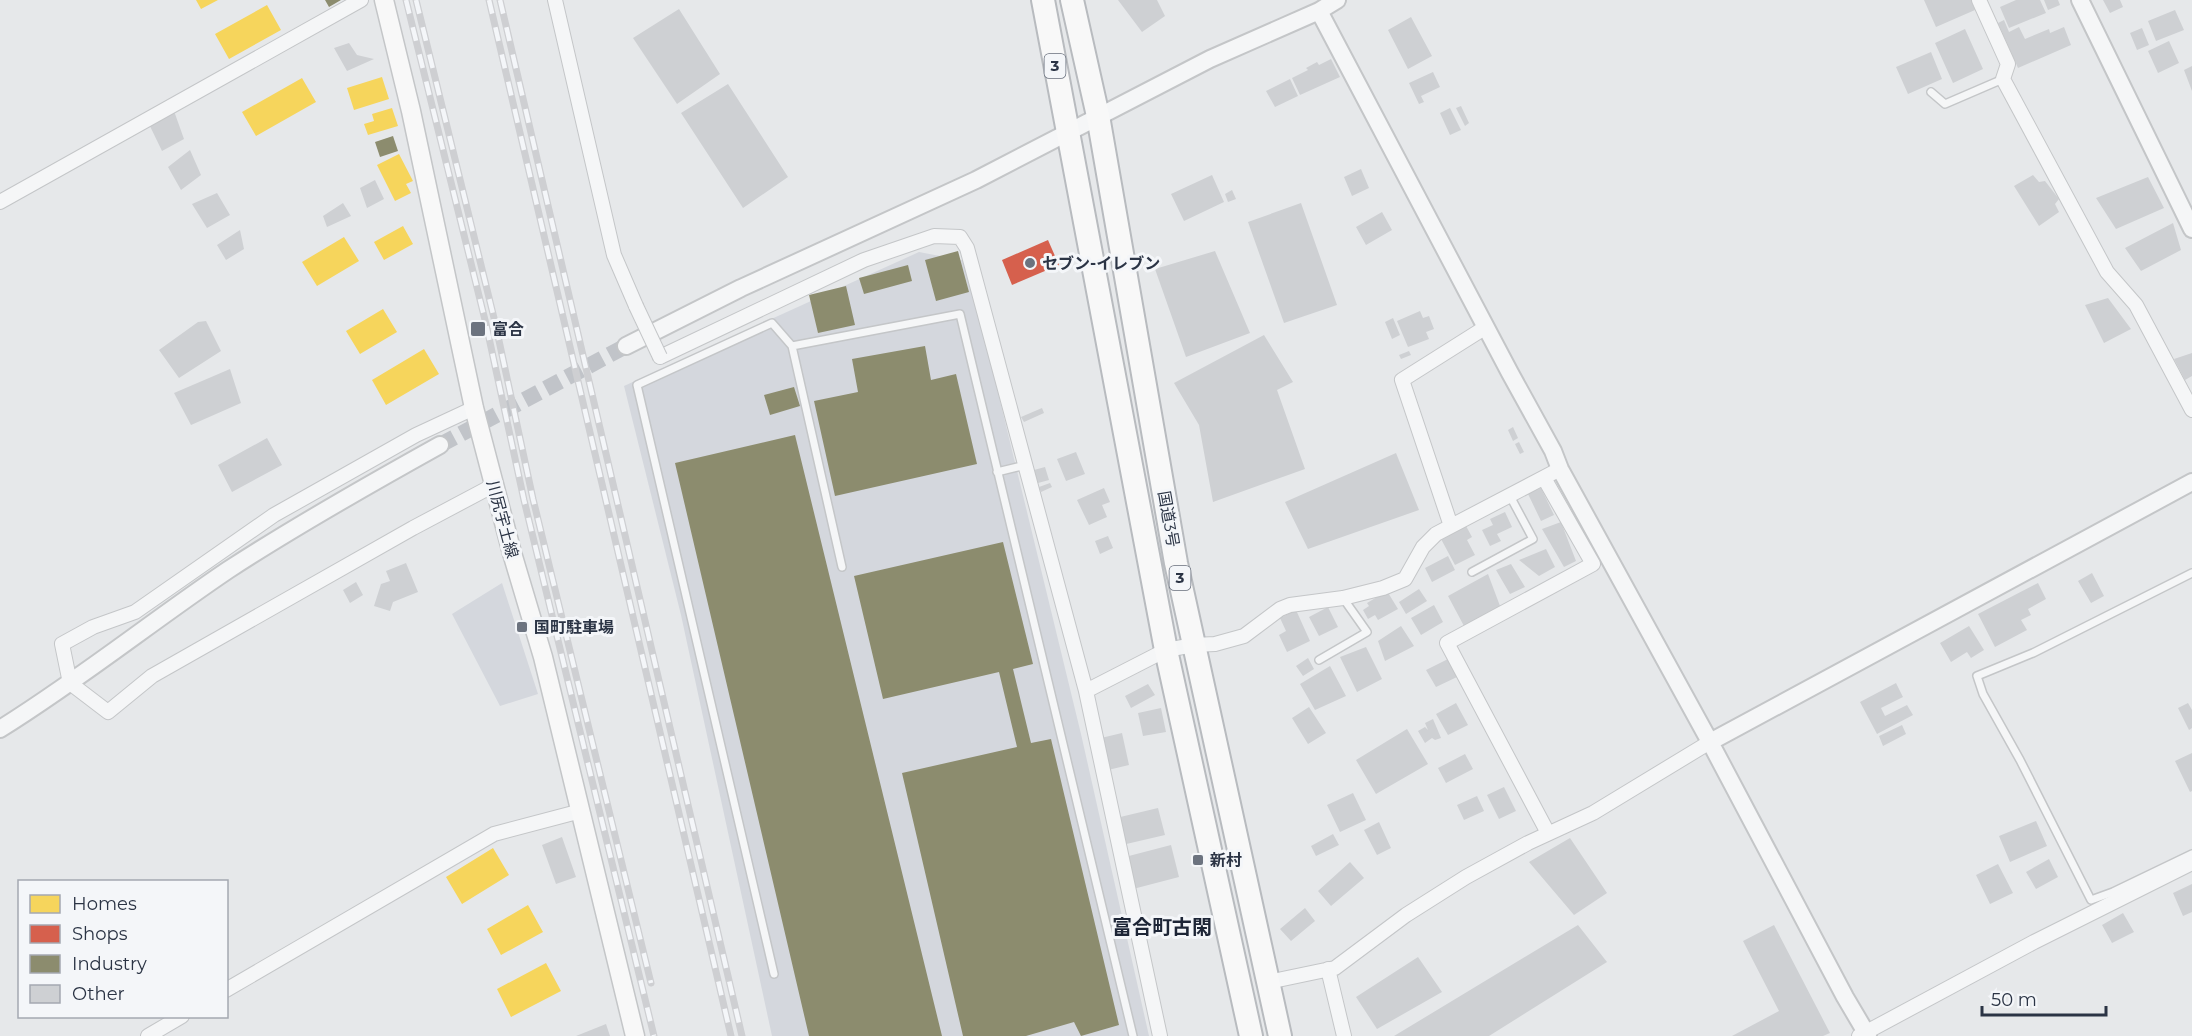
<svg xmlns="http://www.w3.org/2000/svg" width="2192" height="1036" font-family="Montserrat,'Noto Sans JP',sans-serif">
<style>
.built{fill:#d4d7dd}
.homes{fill:#f6d55c}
.shops{fill:#d6604d}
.industry{fill:#8c8c6e}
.building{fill:#ced0d3}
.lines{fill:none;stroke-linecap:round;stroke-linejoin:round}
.tertiary-tunnel{stroke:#c1c4c9;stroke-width:16;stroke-dasharray:16 8;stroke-linecap:butt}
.service-casing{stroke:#c4c6c8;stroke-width:10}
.minor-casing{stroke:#c4c6c8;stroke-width:16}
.tertiary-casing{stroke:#c4c6c8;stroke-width:20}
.secondary-casing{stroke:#c4c6c8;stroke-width:21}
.trunk-casing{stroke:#b8bbbf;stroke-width:26}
.service{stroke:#f5f6f7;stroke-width:7}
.minor{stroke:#f5f6f7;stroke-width:14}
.tertiary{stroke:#f5f6f7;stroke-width:16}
.secondary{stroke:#f8f8f8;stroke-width:18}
.trunk{stroke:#f8f8f8;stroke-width:22}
.rail-casing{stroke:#cecfd2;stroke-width:7}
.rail{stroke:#f4f6f9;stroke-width:4.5;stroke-dasharray:14;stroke-linecap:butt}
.minor-bridge-casing{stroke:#c4c6c8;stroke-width:16;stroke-linecap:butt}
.minor-bridge{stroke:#f5f6f7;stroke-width:14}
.poi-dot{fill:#6c737f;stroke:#f4f6f9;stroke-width:2}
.labels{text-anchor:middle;stroke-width:6;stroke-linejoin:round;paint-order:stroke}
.shield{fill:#f4f6f9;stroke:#676e7b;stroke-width:1.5}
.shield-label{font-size:15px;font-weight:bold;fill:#2b3445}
.poi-label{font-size:16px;font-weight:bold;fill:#2b3445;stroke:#f4f6f9;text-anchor:start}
.street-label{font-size:16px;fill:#2b3445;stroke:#f4f6f9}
.quarter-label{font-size:20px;font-weight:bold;fill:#1d2536;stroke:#f4f6f9}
</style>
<rect width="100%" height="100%" fill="#e6e8ea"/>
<path class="built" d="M919,252l47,9 115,473 68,302h-377l-91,-421 -57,-229z
M502,583l36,111 -38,12 -48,-92z"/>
<path class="homes" d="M196,0h22l-17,9z
M267,5l14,25 -52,29 -14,-25z
M382,77l7,22 -35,11 -7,-22z
M302,78l14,24 -60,34 -14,-24z
M392,108l6,18 -30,9 -4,-11 10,-3 -2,-7z
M399,154l14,27 -7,3 5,9 -16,8 -18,-36z
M403,226l10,18 -29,16 -10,-18z
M344,237l15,24 -42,25 -15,-24z
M383,309l14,23 -37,22 -14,-23z
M424,349l15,25 -53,31 -14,-25z
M493,848l16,27 -47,29 -16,-27z
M528,905l15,27 -42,23 -14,-26z
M546,963l15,28 -50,26 -14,-28z"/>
<path class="shops" d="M1048,240l11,25 -47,20 -10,-25z"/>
<path class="industry" d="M325,0h16l-12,7z
M393,136l5,15 -18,6 -5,-15z
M958,251l11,41 -33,9 -11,-41z
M908,265l4,16 -48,13 -5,-16z
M846,286l9,39 -37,8 -9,-38z
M925,346l6,34 25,-6 21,90 -142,32 -21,-95 44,-9 -6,-33z
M794,387l6,19 -30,9 -6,-20z
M795,435l147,601h-133l-134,-573z
M1003,542l30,122 -20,5 18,74 20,-4 68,286 -38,11 -7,-14 -48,14h-63l-61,-263 115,-26 -18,-75 -116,27 -29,-123z"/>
<path class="building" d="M1118,0h39l8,16 -23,16z
M1924,0h47l4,10 -39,17z
M2016,0h24l6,13 -37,15 -9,-21z
M2044,0h14l2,5 -12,5z
M2103,0h17l3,7 -13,6z
M679,9l41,65 -43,30 -44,-66z
M2175,10l9,20 -28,11 -8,-20z
M1411,17l21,39 -24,13 -20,-39z
M2004,20l5,12 10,-5 6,12 24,-10 1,4 14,-6 7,18 -53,23 -20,-45z
M2142,28l7,17 -12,5 -7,-17z
M1965,29l18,40 -30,14 -18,-40z
M2169,41l10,22 -21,10 -10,-22z
M349,43l8,12 17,4 -27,12 -13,-23z
M1931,52l11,27 -34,15 -12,-27z
M1331,59l9,18 -40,18 -8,-17 16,-8 -2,-2 11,-6 2,3z
M2192,66v25l-8,-21z
M1433,72l7,15 -19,9 3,6 -5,2 -10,-21z
M1290,79l8,17 -23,11 -9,-16z
M728,84l60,93 -45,31 -62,-95z
M1461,106l8,17 -4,3 -9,-18z
M1450,108l11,22 -11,5 -10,-22z
M174,111l10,28 -22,12 -15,-31z
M190,150l11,25 -20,15 -13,-23z
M1361,169l8,19 -17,8 -8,-19z
M1212,175l12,27 -40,19 -13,-27z
M2033,175l6,7 6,-1 14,18 -4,5 4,8 -20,14 -25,-40z
M2148,177l16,31 -48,21 -20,-31z
M375,180l9,19 -17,9 -7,-20z
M1232,190l4,9 -8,3 -3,-8z
M217,193l13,22 -23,13 -15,-24z
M343,203l8,13 -24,11 -4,-11z
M1301,203l36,102 -53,18 -36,-101z
M1382,212l10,18 -26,15 -10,-18z
M2173,223l8,27 -40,21 -16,-23z
M240,230l4,19 -18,11 -9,-15z
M1215,251l35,82 -64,24 -31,-88z
M2108,298l23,31 -27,14 -19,-38z
M1420,311l3,7 6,-2 5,13 -8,3 3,7 -21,8 -11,-26z
M1393,318l7,17 -8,4 -7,-17z
M206,321l15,30 -42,27 -20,-28 39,-28z
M1264,335l29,47 -16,8 28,79 -92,33 -14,-77 -25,-42z
M1409,351l2,4 -10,4 -2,-4z
M2192,353v23l-7,4 -11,-21z
M230,369l11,34 -50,22 -17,-32z
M1042,408l2,5 -20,9 -3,-5z
M1513,427l5,11 -5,3 -5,-11z
M267,438l15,27 -50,27 -14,-27z
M1519,442l5,10 -4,2 -5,-10z
M1076,452l9,22 -19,7 -9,-22z
M1396,453l23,57 -111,39 -23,-47z
M1045,467l4,13 -11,3 -4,-13z
M1050,483l2,4 -11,5 -2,-5z
M1104,488l6,14 -8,3 5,12 -18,8 -12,-25z
M1541,488l13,27 -13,6 -13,-27z
M1505,512l7,15 -15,7 4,7 -11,5 -8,-16 11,-5 -3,-6z
M1561,522l15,39 -12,6 -22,-38z
M1466,526l6,11 -5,3 8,15 -20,10 -14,-26z
M1108,536l5,12 -13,6 -5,-13z
M1546,549l9,18 -16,9 -20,-16z
M1448,556l7,14 -23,12 -7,-14z
M406,563l12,29 -25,10 -3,9 -16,-5 7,-22 9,-3 -4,-10z
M1511,564l14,23 -15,7 -14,-24z
M2092,573l12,23 -13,7 -13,-22z
M1488,574l12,32 -36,20 -16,-30z
M356,582l7,13 -13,8 -7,-13z
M2038,583l8,16 -18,10 3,6 -10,5 6,10 -32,17 -17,-33z
M1419,589l8,12 -21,13 -7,-12z
M1387,591l11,18 -20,11 -3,-5 -7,4 -5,-9 6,-4 -2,-3z
M1434,605l9,17 -22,13 -10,-17z
M1328,607l10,20 -19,9 -10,-19z
M1296,610l14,31 -23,11 -8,-17 7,-4 -6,-13z
M1401,626l13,20 -29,15 -7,-20z
M1969,626l15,24 -13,8 -4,-6 -16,10 -11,-19z
M1366,647l16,32 -25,13 -17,-35z
M1308,658l6,11 -11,7 -7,-10z
M1448,659l9,18 -21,10 -10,-17z
M1330,666l16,30 -31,14 -15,-26z
M1896,683l7,14 -22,11 4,8 22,-11 6,10 -36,19 -17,-32z
M1148,684l7,11 -24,13 -6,-12z
M1456,703l12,22 -20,10 -12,-21z
M2188,703l4,7v18l-3,2 -11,-22z
M1309,707l17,26 -18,11 -16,-26z
M1161,708l5,24 -23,4 -5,-23z
M1433,719l8,19 -6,2 -3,-2 -7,5 -7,-12 7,-4 3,3 -3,-7z
M1902,725l4,9 -23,12 -4,-10z
M1407,729l21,35 -52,30 -20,-34z
M1122,733l7,32 -21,5 -7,-32z
M2192,753v38l-2,1 -15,-31z
M1465,754l8,15 -27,14 -8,-15z
M1504,787l12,24 -17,8 -12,-24z
M1353,793l13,27 -26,12 -13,-27z
M1477,796l7,15 -20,9 -7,-15z
M1158,808l7,27 -43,10 -6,-27z
M2036,821l11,25 -37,16 -11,-26z
M1379,822l12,26 -14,7 -13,-25z
M1333,834l6,11 -23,11 -5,-10z
M562,837l14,40 -20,7 -14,-39z
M1570,838l37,55 -33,22 -45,-53z
M1171,845l8,32 -46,12 -8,-32z
M2049,859l9,18 -22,12 -10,-17z
M1350,862l14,16 -33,28 -13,-15z
M1998,864l15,29 -23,11 -14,-29z
M2192,884v28l-9,4 -10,-23z
M1305,908l10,13 -24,20 -11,-12z
M2123,913l11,19 -22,11 -10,-18z
M1578,925l29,37 -118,74h-95z
M1774,925l56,108 -7,3h-91l47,-25 -36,-70z
M1418,957l24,35 -65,37 -21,-32z
M606,1024l4,12h-34z"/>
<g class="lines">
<path class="tertiary-tunnel" d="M440,445l186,-99"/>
<g class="service-casing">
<path id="service" d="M1931,92l14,12 58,-25
M792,346l50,221
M997,472l29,-7
M1472,572l61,-33 -23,-43
M2192,573l-159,80 -56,23 6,18 37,66 71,140 22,-8 79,-38
M1319,660l48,-28 -24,-34
M774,974l-137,-589 135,-62 20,23 168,-32 173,722"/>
</g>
<g class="minor-casing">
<path id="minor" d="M555,0l59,255 22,51
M1979,0l29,64 -5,15 104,193 29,33 56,105
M0,202l361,-202
M660,357l204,-97 70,-24 26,1 7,11 119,443 74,345
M474,408l-58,27 -142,80 -139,97 -42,15 -31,17 8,39 38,29 44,-36 261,-148 81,-43
M1544,478l49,86 -146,79 101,190
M1451,526l-49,-146 84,-53
M1086,691l80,-41 28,-5 21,-1 29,-8 36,-27 10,-4 53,-7 40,-10 22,-9 18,-32 13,-13 124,-65
M1328,969l16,67
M1268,982l67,-14 71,-53 60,-38 62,-34 65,-30 117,-71
M226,990l268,-156 87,-23
M148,1036l34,-20
M1859,1036l175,-94 158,-79"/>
</g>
<g class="tertiary-casing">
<path id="tertiary" d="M2080,0l112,229
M1319,11l191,362 43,78 7,18 150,273 135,255 23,39
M626,346l115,-58 235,-108 234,-121 109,-48 18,-11
M0,729c79,-49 151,-107 228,-159 69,-45 140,-85 212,-125
M1710,742l482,-260"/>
</g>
<g class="secondary-casing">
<path id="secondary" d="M384,0l27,111 63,297 38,145 31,104 92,379"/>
</g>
<g class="trunk-casing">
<path id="trunk" d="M1043,0l123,650 85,386
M1072,0l26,116 78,447 104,473"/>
</g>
<use href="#service" class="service"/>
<use href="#minor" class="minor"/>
<use href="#tertiary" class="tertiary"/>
<use href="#secondary" class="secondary"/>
<use href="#trunk" class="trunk"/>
<g class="rail-casing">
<path id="rail" d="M406,0l80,324 38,176 130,536
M416,0l79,322 38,177 118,484
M489,0l242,1036
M500,0l242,1036"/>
</g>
<use href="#rail" class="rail"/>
<g class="minor-bridge-casing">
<path id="minor-bridge" d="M636,306l24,51"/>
</g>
<use href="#minor-bridge" class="minor-bridge"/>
</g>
<g class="poi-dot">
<circle cx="1030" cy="263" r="6"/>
<rect x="470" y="321" width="16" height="16" rx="3"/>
<rect x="516" y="621" width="12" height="12" rx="3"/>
<rect x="1192" y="854" width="12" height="12" rx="3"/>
</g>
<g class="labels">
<g class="shield">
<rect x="1044.5" y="54" width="21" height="24" rx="4.5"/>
<rect x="1169.5" y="566" width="21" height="24" rx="4.5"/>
</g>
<g class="shield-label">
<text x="1055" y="71">3</text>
<text x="1180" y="583">3</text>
</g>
<g class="poi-label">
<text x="1042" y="269">セブン-イレブン</text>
<text x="492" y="335">富合</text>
<text x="534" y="633">国町駐車場</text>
<text x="1210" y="866">新村</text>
</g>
<g class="street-label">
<text transform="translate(503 519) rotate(75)" y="6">川尻宇土線</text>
<text transform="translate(1169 519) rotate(80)" y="6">国道3号</text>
</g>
<g class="quarter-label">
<text x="1162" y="934">富合町古閑</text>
</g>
</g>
<rect x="18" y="880" width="210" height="138" fill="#f4f6f9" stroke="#a4a8b1" stroke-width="1.5"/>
<rect x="30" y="895" width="30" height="18" fill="#f6d55c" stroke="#a4a8b1" stroke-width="1.5"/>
<text x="72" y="910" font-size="18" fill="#2b3445">Homes</text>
<rect x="30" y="925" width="30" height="18" fill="#d6604d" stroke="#a4a8b1" stroke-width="1.5"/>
<text x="72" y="940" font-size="18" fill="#2b3445">Shops</text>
<rect x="30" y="955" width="30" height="18" fill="#8c8c6e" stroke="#a4a8b1" stroke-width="1.5"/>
<text x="72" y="970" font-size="18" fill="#2b3445">Industry</text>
<rect x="30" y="985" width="30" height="18" fill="#ced0d3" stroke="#a4a8b1" stroke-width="1.5"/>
<text x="72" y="1000" font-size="18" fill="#2b3445">Other</text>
<path d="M1982 1006v9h124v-9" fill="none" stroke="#2b3445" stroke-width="3"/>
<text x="1991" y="1006" font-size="18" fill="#2b3445" stroke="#f4f6f9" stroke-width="4.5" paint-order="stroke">50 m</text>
</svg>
